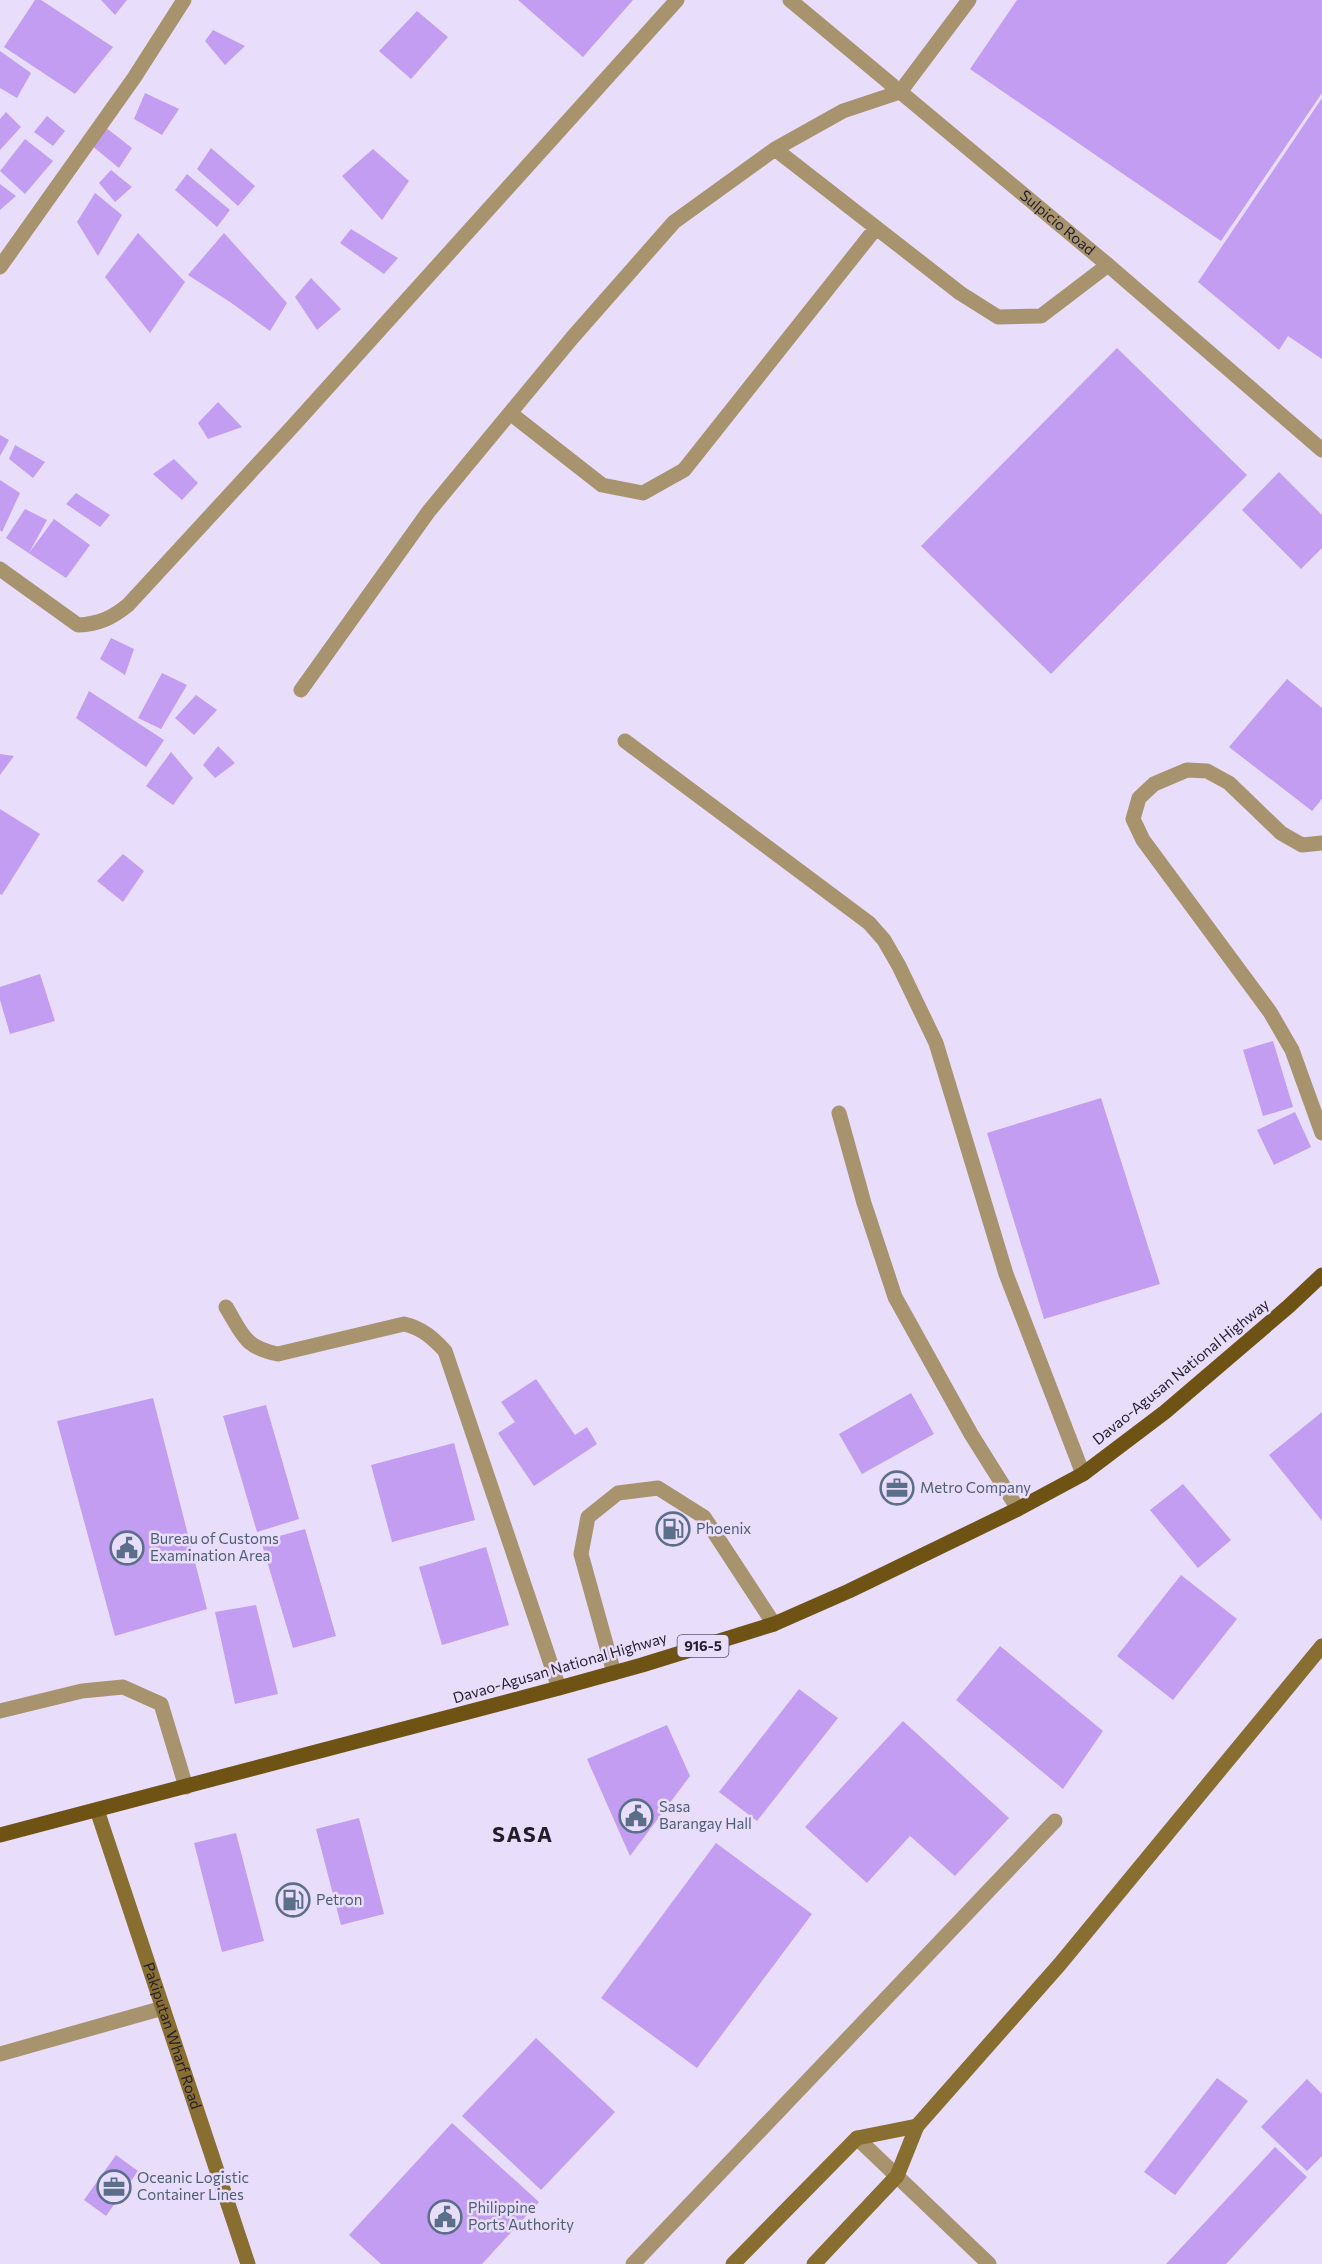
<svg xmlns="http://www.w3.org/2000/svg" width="1322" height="2264" font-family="Commissioner,sans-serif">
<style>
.building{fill:#c29df2}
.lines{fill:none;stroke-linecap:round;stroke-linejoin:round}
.lane{stroke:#a7946f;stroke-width:15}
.street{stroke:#a7946f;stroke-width:15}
.secondary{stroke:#896e32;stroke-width:15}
.primary{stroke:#6e5314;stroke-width:15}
.labels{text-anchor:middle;stroke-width:5;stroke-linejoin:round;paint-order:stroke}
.shield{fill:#e9ddfc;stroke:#5e5769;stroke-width:1.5}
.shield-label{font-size:14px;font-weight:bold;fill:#231e2a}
.street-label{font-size:15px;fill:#231e2a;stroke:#e9ddfc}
.service-label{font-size:15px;fill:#4e5e75;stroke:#e9ddfc;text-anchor:start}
.district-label{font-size:21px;font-weight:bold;letter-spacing:1.5px;fill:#231e2a;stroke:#e9ddfc}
</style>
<rect width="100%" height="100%" fill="#e9ddfc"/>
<path class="building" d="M35,0h6l72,47 -38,47 -71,-47z
M101,0h26l-12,15z
M518,0h115l-50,57z
M1017,0h305v93l-101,148 -251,-172z
M417,11l31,26 -37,42 -32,-28z
M213,30l32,16 -20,19 -20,-24z
M0,51l31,22 -14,25 -17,-10z
M145,93l34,16 -17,26 -28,-16z
M1322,98v261l-34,-23 -9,14 -81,-68z
M6,112l15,15 -21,23v-31z
M47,116l18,15 -12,15 -19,-14z
M105,127l27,21 -13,20 -28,-23z
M25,139l28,22 -28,33 -25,-23z
M211,148l44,38 -17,20 -41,-37z
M373,149l36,32 -27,39 -40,-44z
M111,170l21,17 -17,15 -16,-19z
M187,174l43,36 -13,17 -42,-37z
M0,184l16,12 -16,14z
M95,193l27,22 -24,41 -21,-34z
M351,229l47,29 -14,16 -44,-31z
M138,233l47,49 -35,51 -45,-56z
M224,233l63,70 -17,28 -40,-29 -42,-27z
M311,278l30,31 -24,21 -22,-33z
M1117,348l130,127 -196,199 -130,-128z
M218,402l24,25 -34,12 -10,-16z
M0,435l9,5 -9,16z
M15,445l30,17 -12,16 -24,-19z
M174,459l24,24 -16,17 -29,-26z
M1279,472l43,43v33l-21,21 -59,-59z
M0,480l20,13 -18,39 -2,-2z
M76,493l34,22 -10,12 -34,-23z
M25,509l22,11 -18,33 25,-34 36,26 -24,33 -60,-40z
M111,638l23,11 -9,26 -25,-16z
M162,673l25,12 -26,44 -23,-11z
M1287,679l35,29v91l-10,12 -83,-64z
M89,691l75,49 -18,27 -70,-49z
M196,695l21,15 -23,25 -19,-17z
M218,746l17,17 -20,15 -12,-13z
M171,752l22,26 -20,27 -27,-19z
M0,754l14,2 -14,19z
M0,809l40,25 -38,61 -2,-1z
M123,854l21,17 -21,31 -26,-21z
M40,974l15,47 -45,13 -10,-34v-13z
M1273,1041l20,66 -30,9 -20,-66z
M1101,1098l59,186 -116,35 -57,-186z
M1295,1112l16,35 -37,18 -17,-35z
M536,1379l39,56 12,-8 10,17 -63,42 -36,-53 17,-11 -14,-20z
M911,1393l23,41 -72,40 -23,-40z
M153,1398l54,211 -92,27 -58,-215z
M266,1405l33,114 -42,13 -34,-116z
M1322,1412v109l-53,-66z
M454,1443l21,77 -83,22 -21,-77z
M1183,1484l48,56 -33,28 -48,-58z
M305,1529l31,107 -43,12 -32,-107z
M486,1547l23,78 -67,20 -23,-78z
M1181,1575l56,44 -64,81 -56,-44z
M256,1605l22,89 -43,10 -20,-92z
M1000,1646l103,85 -40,58 -107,-89z
M799,1689l39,29 -81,103 -38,-29z
M903,1721l106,97 -54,58 -45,-40 -43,47 -62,-56z
M667,1725l23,51 -60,80 -43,-97z
M359,1818l25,96 -43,11 -25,-96z
M236,1833l28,108 -42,11 -28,-109z
M716,1843l96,71 -115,154 -96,-70z
M536,2038l79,74 -74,78 -79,-74z
M1217,2078l31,23 -73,94 -31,-23z
M1307,2079l15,15v62l-15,15 -46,-44z
M452,2123l87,79 -57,62h-101l-32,-29z
M1275,2147l32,30 -81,87h-60z
M116,2155l22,16 -32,45 -22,-16z"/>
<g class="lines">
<path class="lane" d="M775,149l185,144 38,24 43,-1 67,-51
M510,413l92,72 41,8 41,-23 192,-242
M301,690l128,-179 143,-173 102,-116 101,-73 68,-38 57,-19
M625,741l244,182 15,17 15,26 37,77 70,231 77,200
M1322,843l-20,2 -21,-12 -52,-50 -22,-12 -20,-1 -33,14 -15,14 -6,21 10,21 127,172 22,38 30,83
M839,1113l25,90 31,94 76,137 47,75
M226,1307c17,28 18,40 52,47l126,-30c18,4 29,14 41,27l114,337
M614,1673l-33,-119 7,-37 30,-24 40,-5 46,29 70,107
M0,1711l82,-20 41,-4 38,17 25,83
M0,2054l163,-46
M857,2138l132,126
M633,2264l422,-443"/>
<g class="street">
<path id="s1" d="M790,0l318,265 214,185"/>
<path d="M900,92l69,-92"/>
<path d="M0,267l134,-189 50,-78"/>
<path d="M0,569l78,56c21,-1 34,-7 50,-20l165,-179 384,-426"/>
</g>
<g class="secondary">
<path id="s2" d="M97,1810l151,454"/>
<path d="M733,2264l124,-126 60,-12"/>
<path d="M814,2264l83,-88 20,-50 143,-162 262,-318"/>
</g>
<path class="primary" d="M0,1835l559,-147 83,-23 132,-41 75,-33 169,-82 65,-35 82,-62 124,-106 33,-31"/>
</g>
<defs>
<g id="office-ring" transform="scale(1.725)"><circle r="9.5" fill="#e9ddfc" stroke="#5c6f8a" stroke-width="1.5"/><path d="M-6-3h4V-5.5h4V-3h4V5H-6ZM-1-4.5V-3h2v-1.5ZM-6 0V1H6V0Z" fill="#5c6f8a"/></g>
<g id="fuel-ring" transform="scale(1.725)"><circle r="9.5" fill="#e9ddfc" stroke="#5c6f8a" stroke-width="1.5"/><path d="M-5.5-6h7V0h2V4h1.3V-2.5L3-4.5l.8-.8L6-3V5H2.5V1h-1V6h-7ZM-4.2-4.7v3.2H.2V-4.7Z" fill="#5c6f8a"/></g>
<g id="civic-ring" transform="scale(1.725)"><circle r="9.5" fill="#e9ddfc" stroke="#5c6f8a" stroke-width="1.5"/><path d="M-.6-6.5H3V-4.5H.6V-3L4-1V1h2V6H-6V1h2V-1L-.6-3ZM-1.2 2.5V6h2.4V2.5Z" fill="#5c6f8a"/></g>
</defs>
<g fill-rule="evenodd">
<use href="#office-ring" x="897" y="1488"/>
<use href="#fuel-ring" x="673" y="1529"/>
<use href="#civic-ring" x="127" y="1548"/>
<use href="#civic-ring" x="636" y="1816"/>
<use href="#fuel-ring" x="293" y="1900"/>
<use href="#office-ring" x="114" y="2187"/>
<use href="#civic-ring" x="445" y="2217"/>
</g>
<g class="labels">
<rect class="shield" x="677.5" y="1635" width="51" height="22" rx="4.5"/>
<g class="shield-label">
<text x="703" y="1651">916-5</text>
</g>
<g class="street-label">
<text dy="5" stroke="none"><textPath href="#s1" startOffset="348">Sulpicio Road</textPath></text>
<text transform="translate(1181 1372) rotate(-39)" y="5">Davao-Agusan National Highway</text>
<text transform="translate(560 1668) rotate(-16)" y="5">Davao-Agusan National Highway</text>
<text dy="5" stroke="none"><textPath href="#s2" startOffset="238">Pakiputan Wharf Road</textPath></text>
</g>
<g class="service-label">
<text x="920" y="1493">Metro Company</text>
<text x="696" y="1534">Phoenix</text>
<text x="150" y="1544">Bureau of Customs<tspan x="150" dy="17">Examination Area</tspan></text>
<text x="659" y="1812">Sasa<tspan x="659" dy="17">Barangay Hall</tspan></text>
<text x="316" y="1905">Petron</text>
<text x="137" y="2183">Oceanic Logistic<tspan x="137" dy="17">Container Lines</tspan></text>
<text x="468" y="2213">Philippine<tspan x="468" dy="17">Ports Authority</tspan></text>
</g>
<g class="district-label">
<text x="523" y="1842">SASA</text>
</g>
</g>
</svg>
